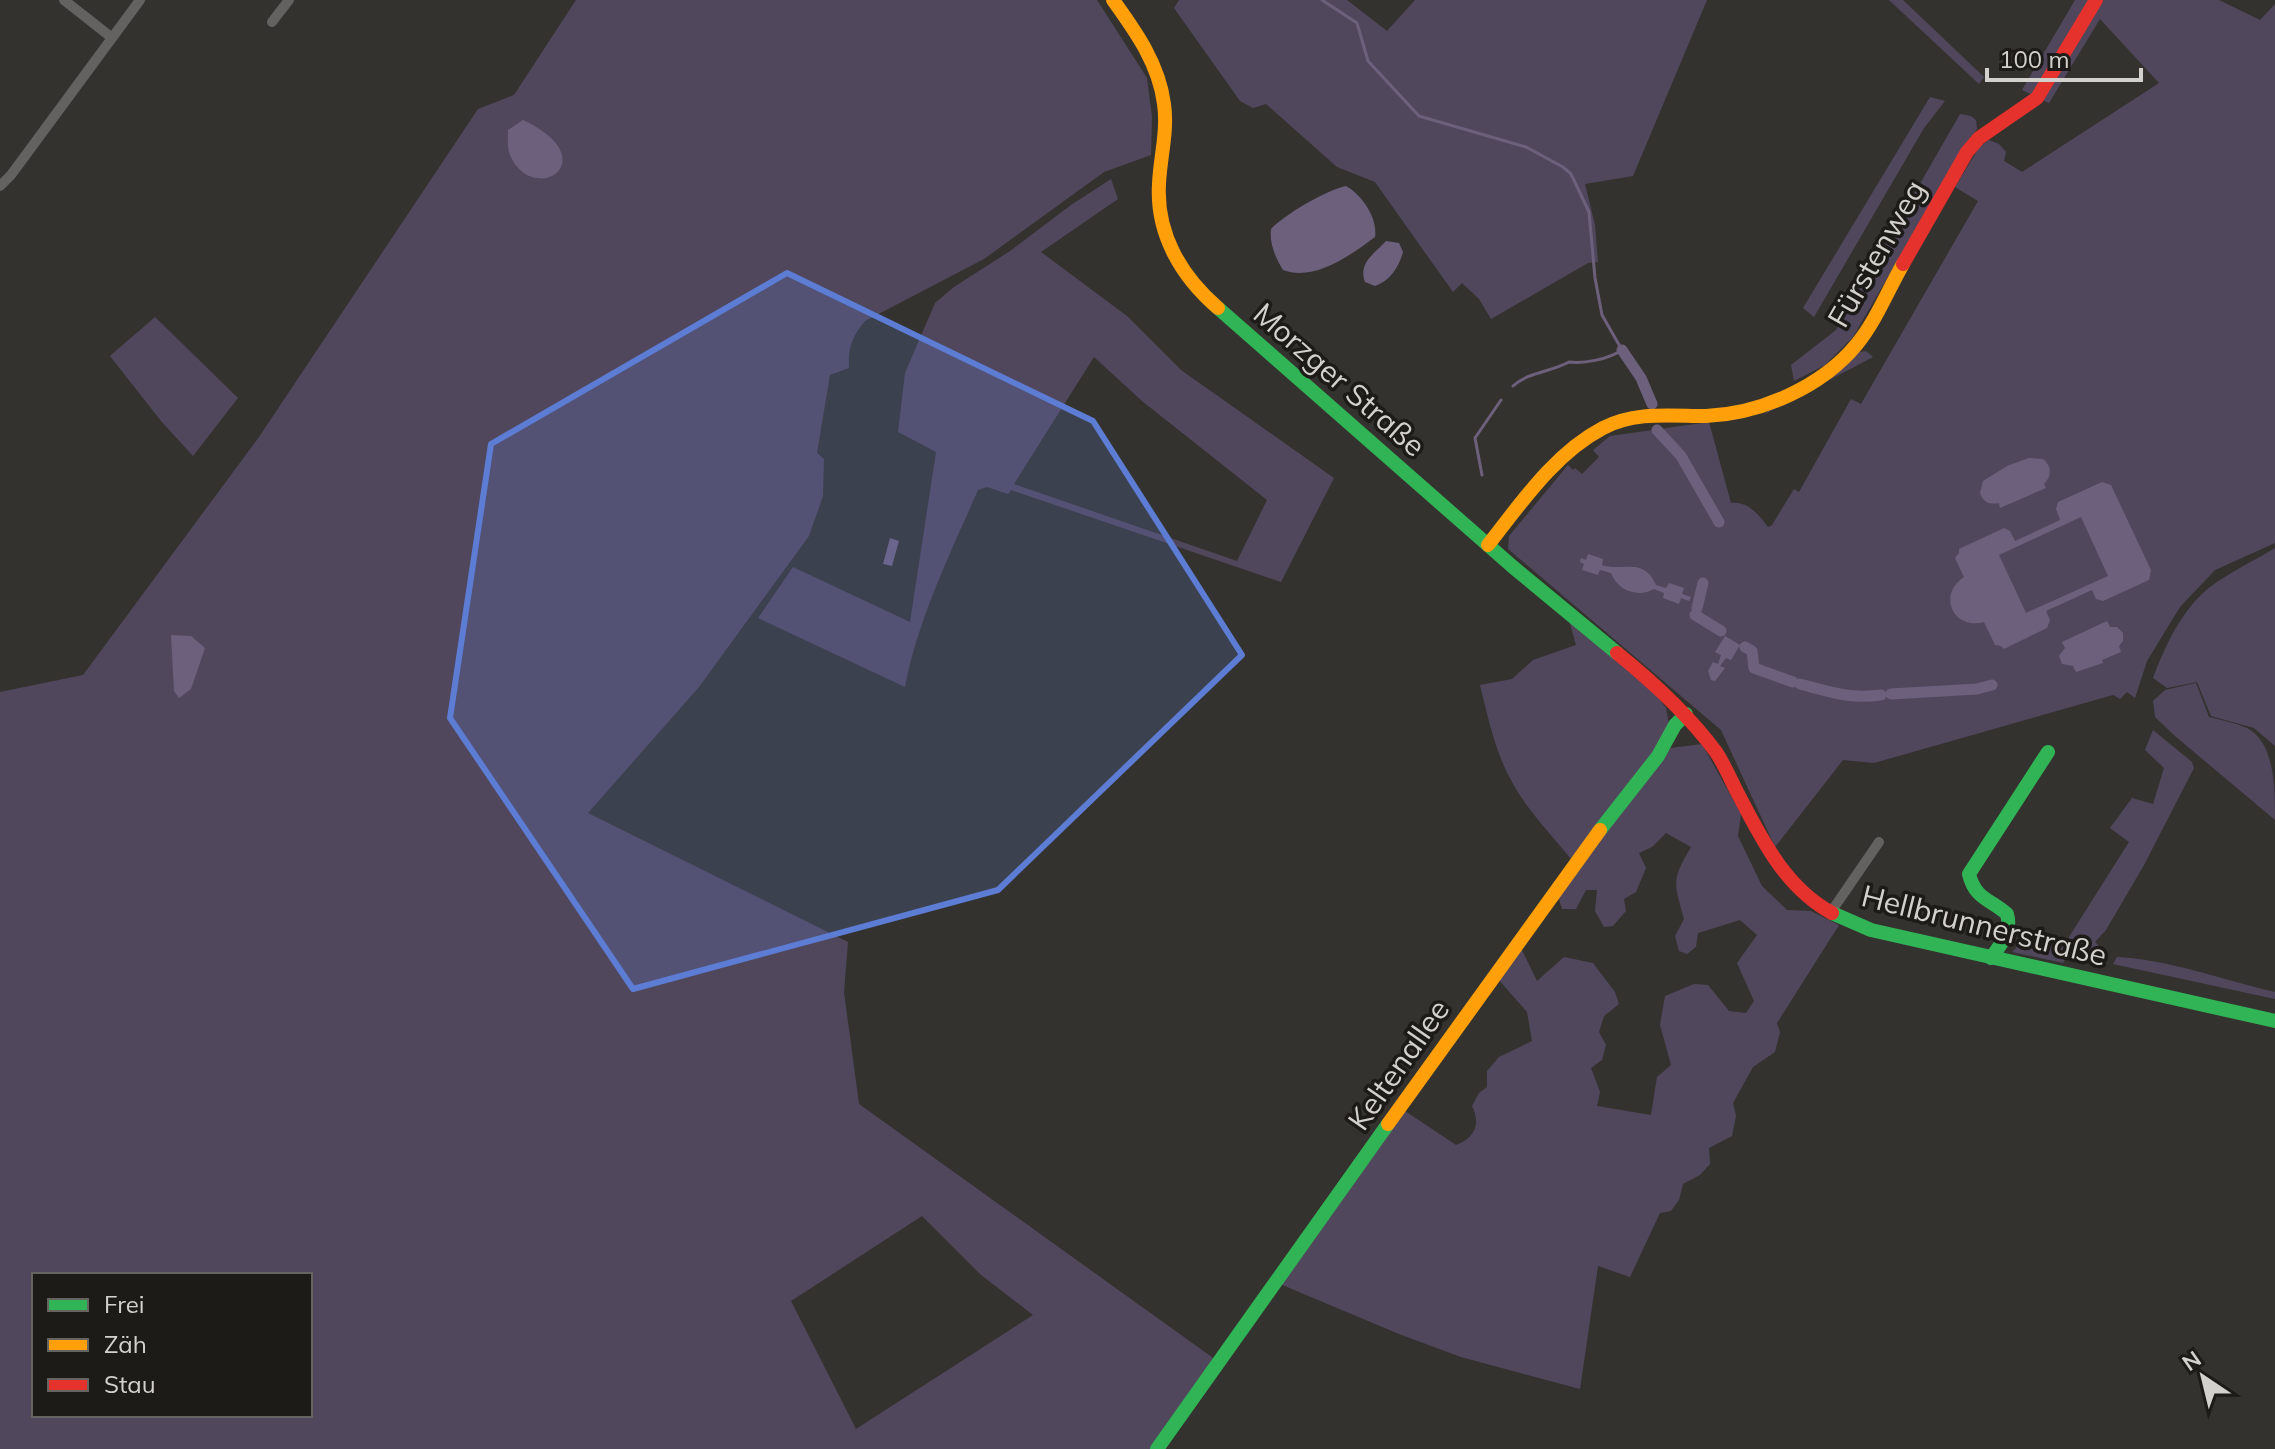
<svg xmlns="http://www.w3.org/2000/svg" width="2275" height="1449" font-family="Mulish,sans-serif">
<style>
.green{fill:#51475d;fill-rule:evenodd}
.water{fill:#6d607c;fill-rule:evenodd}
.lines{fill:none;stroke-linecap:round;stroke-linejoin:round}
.stream{stroke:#6d607c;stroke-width:3}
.canal{stroke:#6d607c;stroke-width:11}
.street{stroke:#646261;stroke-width:10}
.fast{stroke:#30b455;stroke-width:14}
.slow{stroke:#ff9f0a;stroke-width:14}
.jam{stroke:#e5322d;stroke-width:14}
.marked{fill:#5d7cd4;fill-opacity:0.2;stroke:#5d7cd4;stroke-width:6;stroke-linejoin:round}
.labels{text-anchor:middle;stroke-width:7;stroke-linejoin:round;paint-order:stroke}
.street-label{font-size:30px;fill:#d3d1cc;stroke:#1d1b18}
</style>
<rect width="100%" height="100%" fill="#34322f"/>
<path class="green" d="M576,0h521l50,78 5,39 -1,38 -47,17 -120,87 -119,62c-13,16 -17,26 -16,47l-19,7 -13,78 7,6 -1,37 -14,40 -110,151 -111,126 260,129 -4,50 15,112 357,256 -64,89h-1152v-757l83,-17 176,-238 219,-328 36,-14zM922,1216l58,58 53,41 -177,114 -65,-128zM34,1275h276v140h-276z
M1179,0h168l40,31 28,-31h292l-74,176 -48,8 10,41 3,37 -10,1 -97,56 -12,-20 -17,-16 -9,9 -78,-110 -38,-15 -71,-63 -13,4 -13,-7 -66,-93z
M1889,0h14l81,77 -5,7z
M2075,0h144l41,20 15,-16v539l-60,27 -35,37 -33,54 -12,37 -8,-6 -7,7 -7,-4 -239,68 -31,-3 -68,87 -54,-117 -213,-181 1,-13 59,-71 5,5 2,-2 7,6 17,-17 -6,-7 17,-14 99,-14 22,81c17,-2 28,12 37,24l4,-2 22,-36 5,3 52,-93 10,5 117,-203 -23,-14 25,-41 9,-6 10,4 7,8 -2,9 18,11 137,-89 -59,-64 -51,84 -27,-13z
M1930,97l15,4 -21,27 -110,189 -11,-9z
M1960,114l11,2 5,4 1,9 -21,30 -103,178 -28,28 -31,16 -3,-16 45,-35z
M1111,179l7,20 -77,53 86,64 54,54 153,108 -53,104 -270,-92 -3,4 -21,-7 -9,3c-28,64 -60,129 -73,197l-147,-69 35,-51 117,55 26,-170 -38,-20 7,-59 30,-70 19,-16 56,-36 61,-46zM1094,357l48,44 125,99 -30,61 -223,-77z
M155,317l83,81 -45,58 -32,-35 -51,-65z
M1866,351l7,6 -110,58c30,-25 71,-32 96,-63z
M2275,548v198l-21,-18 -43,-12 -14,-34 -30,6 -14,-10c12,-32 29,-69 57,-91 20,-15 44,-26 65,-39z
M1569,620l87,75 10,13 4,22 -99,129c-21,-26 -45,-50 -60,-79 -16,-29 -23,-63 -31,-95l32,-6 21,-19 43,-15z
M2196,683l13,34c12,3 26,6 38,11 28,15 28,60 28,92l-100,-84 -20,-19 -2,-16 12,-11z
M2153,730l39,32 2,6 -50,97 -38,65 -11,12 11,11 -4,9 -34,-7 -5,8 -51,-11 13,-13 37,9 67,-106 -19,-14 22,-30 21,6 11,-36 -19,-18z
M1702,744l39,70 -3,22 24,50 25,24 24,1 28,14 -62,98 3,9 -5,20 -22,15 -20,36 3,13 -4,20 -23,12 1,16 -10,11 -17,9 -4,16 -8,11 -11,2 -30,64 -32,-11 -18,123 -119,-32 -62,-23 -119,-50 125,-173 51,34c19,-7 25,-21 16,-39l7,-13 8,-6v-16l12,-14 33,-16 -5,-29 -29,-33 21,-35 18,37 27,-24 29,6 22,29 4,12 -15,12 -5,16 7,13 -4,15 -11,8 9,24 -3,14 54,9 6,-38 14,-12 -11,-40 5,-29 29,-12 14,1 21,26 17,2 8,-12 -17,-38 20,-28 -17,-15 -42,13 -2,14 -9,7 -8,-3 -4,-15 9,-17c-10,-37 -13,-38 7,-72l-25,-14 -14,14 -13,6 7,15 -10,24 -12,7 2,12 -13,15 -9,1 -9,-16 2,-21h-11l-10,19h-14l-5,-16 114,-145z
M2117,957c54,3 106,23 158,35v7l-162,-35z"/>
<path class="water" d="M523,120c85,40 10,88 -13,35 -3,-7 -2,-17 -2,-25z
M1346,186c16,9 32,32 29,51 -24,18 -61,45 -92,33 -7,-11 -14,-27 -12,-41 13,-14 55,-39 75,-43z
M1386,241l13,2 4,9c-4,15 -13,29 -28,34l-10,-4c-7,-19 9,-28 21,-41z
M2029,458l14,1c9,7 9,17 1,25l2,4 -46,20 -1,-5c-10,2 -16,-1 -19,-10l3,-12 24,-15z
M2102,482l9,3 40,85 -2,10 -46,21 -7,-2 -4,-9 -46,21 4,9 -3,8 -43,21 -3,-3 -6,-1 -11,-23c-31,8 -47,-27 -20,-45l-9,-19 4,-5v-4l45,-21 6,3 5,10 45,-21 -4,-11 2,-7zM2081,517l27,59 -82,37 -27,-58z
M890,538l9,3 -7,25 -9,-2z
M1588,554l15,5 -1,6c19,7 42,-9 54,20l10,3 3,-5 15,5 -2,6 9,3 -2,4 -8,-3 -2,6 -16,-6 1,-5 -10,-4c-16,9 -36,2 -43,-16l-11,-3 -2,5 -16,-5 2,-6 -4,-2 1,-4 5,2z
M2107,621l3,6h7l6,6v8l-4,5 2,6 -19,8 1,3 -27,9 -3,-6 -11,-2 -3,-8 6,-8 -3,-6z
M171,635l20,1 14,12 -14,41 -12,9 -5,-7z
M1725,636l15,9 -9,15 -5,-2 -6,8 5,2 -10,13 -4,-1 -3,-9 5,-9 5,2 3,-9 -6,-3z"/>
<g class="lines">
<path class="stream" d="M1322,0l35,23 11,38 51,55 107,31 37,20 8,7 18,38 6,66 7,37 20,35c-13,9 -38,14 -53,12 -18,10 -41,10 -56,24
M1482,475l-7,-37 26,-38"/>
<path class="canal" d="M1622,350l19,28 11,26
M1657,430l24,26 38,66
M1697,608l6,-25
M1695,615l26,16
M1745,647l7,4 2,17 39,14
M1800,684c31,8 48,15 81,11
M1891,694l86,-5 15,-4"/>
<path class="street" d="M64,0l47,37
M272,22l17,-22
M0,186l11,-11 129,-175
M1831,912l48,-70"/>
<path class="fast" d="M1218,308l295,259 104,86
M1600,830l58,-74 17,-31 11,-11
M1832,913l39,17 404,91
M1991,958c10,-14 21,-26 16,-44 -17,-15 -32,-15 -38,-40l79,-122
M1157,1449l231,-325"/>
<path class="slow" d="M1113,0c23,32 46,64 51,104 4,27 -4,54 -5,80 -3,50 22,92 59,124
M1488,545c33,-42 67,-92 115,-117 32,-17 68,-12 103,-12 54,-2 116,-29 151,-72 19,-23 31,-54 46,-80
M1388,1124l212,-294"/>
<path class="jam" d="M1903,264l64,-112 12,-14 58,-40 59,-98
M1617,653c37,30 71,61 99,99 8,12 14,26 20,38 25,47 47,96 96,123"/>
</g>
<path class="marked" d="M787,273l306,148 149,234 -244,235 -365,99 -183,-271 41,-274z"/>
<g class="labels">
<g class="street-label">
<text transform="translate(1877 254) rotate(-60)" y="10">Fürstenweg</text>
<text transform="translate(1339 380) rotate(41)" y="10">Morzger Straße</text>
<text transform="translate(1984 926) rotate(14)" y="10">Hellbrunnerstraße</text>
<text transform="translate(1399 1065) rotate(-55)" y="10">Keltenallee</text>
</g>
</g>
<rect x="32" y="1273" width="280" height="144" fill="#1d1b18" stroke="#666460" stroke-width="2"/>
<rect x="48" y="1299" width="40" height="12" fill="#30b455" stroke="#666460" stroke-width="2"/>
<text x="104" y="1313" font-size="24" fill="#d3d1cc">Frei</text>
<rect x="48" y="1339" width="40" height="12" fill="#ff9f0a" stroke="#666460" stroke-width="2"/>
<text x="104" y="1353" font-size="24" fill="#d3d1cc">Zäh</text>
<rect x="48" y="1379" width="40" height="12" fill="#e5322d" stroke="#666460" stroke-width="2"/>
<text x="104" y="1393" font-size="24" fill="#d3d1cc">Stau</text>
<g transform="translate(2203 1377) rotate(325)" stroke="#1d1b18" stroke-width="6" paint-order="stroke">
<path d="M0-6L14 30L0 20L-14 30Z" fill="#d3d1cc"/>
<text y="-12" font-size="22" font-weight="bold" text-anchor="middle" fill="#d3d1cc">N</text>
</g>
<path d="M1987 68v12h154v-12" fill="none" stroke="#d3d1cc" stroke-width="4"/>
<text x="1999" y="68" font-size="24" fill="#d3d1cc" stroke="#1d1b18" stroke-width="6" paint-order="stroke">100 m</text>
</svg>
